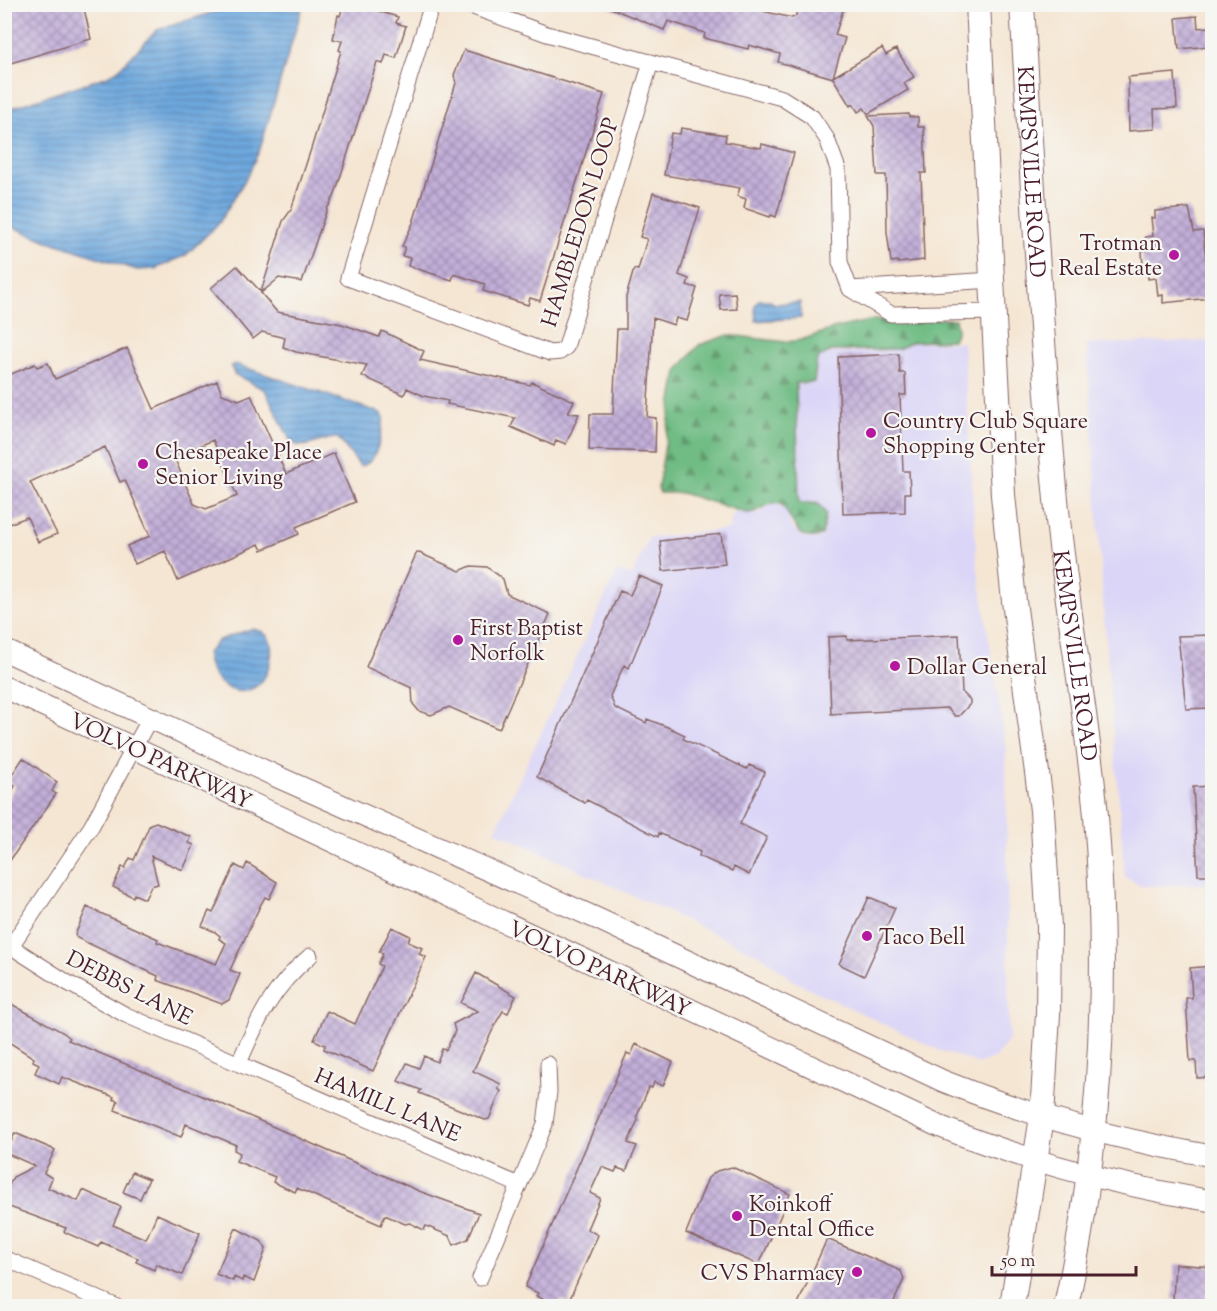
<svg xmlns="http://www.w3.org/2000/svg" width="1217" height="1311" font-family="'Sorts Mill Goudy',serif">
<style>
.built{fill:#dbd6f7}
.forest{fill:url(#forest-firs);stroke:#5d6e58;stroke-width:1.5}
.water{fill:url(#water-rules);stroke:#5c6384;stroke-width:1.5}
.building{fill:url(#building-cross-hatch);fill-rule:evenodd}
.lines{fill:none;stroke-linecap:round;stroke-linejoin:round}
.minor-casing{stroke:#866566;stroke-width:17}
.secondary-casing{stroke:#866566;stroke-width:23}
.primary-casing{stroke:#866566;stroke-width:26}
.minor{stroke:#fff;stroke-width:15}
.secondary{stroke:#fff;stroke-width:21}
.primary{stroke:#fff;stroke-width:24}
.poi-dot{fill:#b5179e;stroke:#f6f6f2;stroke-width:2}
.labels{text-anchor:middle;stroke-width:4.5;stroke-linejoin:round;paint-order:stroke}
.street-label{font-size:22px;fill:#4a1f2b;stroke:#f6f6f2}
.poi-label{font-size:22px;fill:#4a1f2b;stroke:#f6f6f2;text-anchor:start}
</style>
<defs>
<pattern id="forest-firs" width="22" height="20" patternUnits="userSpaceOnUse" patternTransform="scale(1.5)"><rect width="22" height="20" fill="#70bc84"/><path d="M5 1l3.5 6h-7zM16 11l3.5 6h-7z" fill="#5e986c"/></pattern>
<pattern id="water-rules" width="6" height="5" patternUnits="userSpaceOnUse" patternTransform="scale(1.5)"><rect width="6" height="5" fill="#6da7dd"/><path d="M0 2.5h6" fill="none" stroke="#5c87b3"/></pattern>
<pattern id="building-cross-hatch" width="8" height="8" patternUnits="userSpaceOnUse" patternTransform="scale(1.5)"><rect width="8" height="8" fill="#c2afd9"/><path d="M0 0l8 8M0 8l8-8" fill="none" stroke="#a08eb0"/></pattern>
</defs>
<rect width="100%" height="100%" fill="#f6f6f2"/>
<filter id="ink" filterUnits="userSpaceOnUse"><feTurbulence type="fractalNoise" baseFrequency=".0167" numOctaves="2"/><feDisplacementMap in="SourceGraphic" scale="12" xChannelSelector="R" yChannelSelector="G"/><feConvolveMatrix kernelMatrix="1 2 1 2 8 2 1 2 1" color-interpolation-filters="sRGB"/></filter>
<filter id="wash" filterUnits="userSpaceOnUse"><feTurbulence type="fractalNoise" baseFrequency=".008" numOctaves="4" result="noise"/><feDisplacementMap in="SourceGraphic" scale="24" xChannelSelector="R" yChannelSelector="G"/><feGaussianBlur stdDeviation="1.35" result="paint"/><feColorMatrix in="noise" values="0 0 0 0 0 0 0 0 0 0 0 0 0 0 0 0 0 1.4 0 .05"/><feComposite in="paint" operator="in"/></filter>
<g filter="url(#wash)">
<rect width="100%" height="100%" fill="#f5e6d3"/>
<path class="built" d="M1212,341v543l-71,2 -16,-9 -21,-258 -17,-275z
M963,342l14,220 29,187 3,291 -14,18 -15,6 -42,-14 -144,-69 -30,-24 -269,-126 122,-260 15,4 17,-37 81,-9v-7l5,-10 22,2 17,-11 11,6 7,19 13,10 12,1 6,-3 4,-22 -9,-12h-18l-3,-118 18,-1 3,-24 13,-6 66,-3 15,-7z"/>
<path class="forest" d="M955,319l2,11 -4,10 -41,2 -14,7 -67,2 -14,8 -3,23 -18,1 3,120h19l8,11 -4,21c-26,11 -29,-19 -41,-31 -15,-4 -18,9 -35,9l-64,-20h-22l-2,-5 19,-117 22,-26 30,-10 57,7 15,-2 35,-12 38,-8z"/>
<path class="water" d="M236,5h67l-43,144 -12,26 -29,48 -33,32 -31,14 -18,1 -92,-30 -40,-16v-114l103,-34 11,-7 38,-39z
M759,300h11l5,4 25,-2 1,16 -45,3 -1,-16z
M235,364l146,49 3,5c-3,15 -6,47 -24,48l-22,-28c-15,-1 -26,10 -41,7l-7,-5 -25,-50 -31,-16 -3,-8z
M251,629c5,1 10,1 13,4 14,10 6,42 -6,52 -23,19 -52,-8 -51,-32l12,-13z"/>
<g id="blocks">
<path class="building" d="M4,4h79l8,35 -87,26z
M353,4l45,13 -2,6 10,3 -10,32 -10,-3 -3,9 -6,-2 -43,135 -7,12 -25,73 -23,-4 -18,15 16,19 65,12 37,13 3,-6 42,20 -4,9 110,25 2,-3 42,19 -6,12 11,1 -13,30 -10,-4 -2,6 -43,-19 4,-9 -68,-14 1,-3 -24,-5 -17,-8 -3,7 -42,-19 5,-11 -71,-13 -13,-5 2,-9 -23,-6 -9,7 -42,-51 26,-22 24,26 22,-71 8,-11 20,-61 30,-98 -2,-1 3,-9 -9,-2 5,-24 2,1 3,-10 9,3z
M601,4h158l-1,6 34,8 4,-2 1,-12h48l-10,31 10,3 -12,39 49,-29 4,7 10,-6 18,28 -10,6 4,7 -40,24 -4,-6 -6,4 -5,-8 -3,2 -17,-28 -55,-16 2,-8 -31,-9 -1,4 -44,-11 1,-5 -37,-12 -4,9z
M1197,16l1,12 11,-1 1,19 -31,3 -3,-31z
M464,50l140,44 -64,207 -10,-3 -2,7 -45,-14 2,-7 -31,-10 -2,6 -44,-14 2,-8 -8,-2 3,-9 -3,-1 11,-23 43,-140 -2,-8z
M1175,73l2,35 -23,1 1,20 -26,2 -1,-54z
M909,114v3h9v10h6l2,46h-5l3,87 -26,3v-2l-7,1 -4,-30 -1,-57h-9l-3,-49 -6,-10z
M681,128l45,7 -1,7 36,6 1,-4 32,9 -18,64 -5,-2 -1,2 -26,-9 2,-9 -9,-3 3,-8 -76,-13 7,-42 9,1z
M653,193l47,15 -21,67 10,4 -2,6 10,3 -10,33 -11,-3 -2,7 -21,-7 -6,99 9,1 -1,34 -66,-2 1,-36h23l4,-85h9v-32l8,-28 4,1 9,-31 -7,-2z
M1189,208l5,24 9,-1 3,28h3l3,28 -3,1 1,10 -47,5v-8l-5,1 -2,-18 -8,1 -1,-14 -4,1 -1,-15 4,-1 -1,-13 8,-1 -2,-18h4v-7z
M735,293l2,16 -16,1 -2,-16z
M127,348l27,61 63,-28 5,13 17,6 12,-5 35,79 48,-21 21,49 -59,25 3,7 -37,16 -3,-6 -81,37 -13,-30 -30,13 -8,-18 23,-10 -25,-56 -5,2 -15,-35 -75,35 27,52 -19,8 -11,-25 -23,9v-149l31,-13 2,3 11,-4 7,16zM213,440l24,56 -31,13 -12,-5 -20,-47z
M899,354l1,19h5l1,22h-6l3,76h6l1,22h-5v19l-62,2 -5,-157z
M721,534l4,30 -62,7 -3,-30z
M417,552l43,19 11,-5 16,1 16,12 4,15 43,20 -51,115 -50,-22 -18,8 -12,-4 -6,-7 -1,-16 -46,-21z
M639,576l24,10 -34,82 -5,-3 -14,31 5,12 31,15 1,-4 23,9 15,7 -2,4 64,30 2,-4 16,7 -25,52 27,13 -18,38 -15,-8 -2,4 -33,-15 1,-4 -41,-19 -1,4 -71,-37 -2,3 -48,-26 83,-186 10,4z
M959,635l3,57 8,8v4l-11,12h-4l-8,-8 -116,6 -3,-77 19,-1v4z
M1212,635v63h-3v10l-23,1 -8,-73z
M23,758l34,24 -5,9 4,3 -52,75v-62l11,-21 -7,-5z
M1212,786v89h-14l-5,-88z
M156,822l35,15 -2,6 5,2 -11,25 -32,-14 7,28 -7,2 -6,13 -11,-5 -1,3 -20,-10 9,-20 3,1 5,-10 4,2 16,-36z
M247,863l30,19 -8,17 -4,-2 -5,9 -30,64 10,4 -11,26 -7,4 -65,-24 1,-4 -81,-38 -2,-3 12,-28 71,32 -1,3 59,22 10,-21 -7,-4 1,-3 -5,-4 -13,-6 7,-15 4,2 22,-48 9,5z
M869,897l26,11 -31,68 -25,-12z
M392,927l18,9 -2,6 14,6 -3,6 7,3 -53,114 -49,-22 1,-4 -11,-5 13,-29 28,13 27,-58 -4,-2 5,-10 -4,-2z
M1212,966v111l-15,1 -1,-17h-6l-4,-63h6l-2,-30z
M476,973l40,23 -8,17 -5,-2 -6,10 -24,50 28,13 -3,5 3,2 -12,28 -4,1 -66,-27 2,-3 -23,-9 9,-18 12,5 5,-12 13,6 5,-13 4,1 9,-19 -2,-7 25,-13 -17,-8z
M4,1000l60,33 6,5 -2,2 156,65 195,86 60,22 -11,26 -14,6 -4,-9 -24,-10 -2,4 -14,-7 -5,1 -20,-9 -4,10 -84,-37 -2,4 -22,-10 2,-5 -39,-16 4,-8 -6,-3 2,-5 -50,-21 -5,13 -66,-27 3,-9 -5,-2 1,-2 -52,-20 -3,7 -24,-11 4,-9 -6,-3 1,-3 -30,-19z
M636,1044l37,18 -10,24 -9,-4 -2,6 -3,-1 -12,29 1,4 -10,23 9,3 -11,25 -9,-3 -2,4 -13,-5 -12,26 10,5 -13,31 11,6 -30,68 -8,-3 -3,6 -21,-10 2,-3 -13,-6 102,-234 4,2z
M15,1133l40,17 -11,23 8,5 -4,10 30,13 5,-11 38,17 -8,18 33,14 11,-25 43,19 -18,42 -26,-11 -2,6 -18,-8 2,-4 -37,-16 -3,5 -34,-15 2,-4 -62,-23v-9l9,-19 22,-11 -29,-13z
M732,1167l58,27 -31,71 -73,-32 22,-55 9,-7z
M132,1172l17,7 -9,20 -17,-7z
M236,1228l25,13 5,8 -12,33 -11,-5 -1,4 -8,-4 -1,4 -17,-7z
M827,1239l74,32 3,8 -12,27h-95z
M1175,1264l37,3v36l-39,-4z"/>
</g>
</g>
<g filter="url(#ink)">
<use href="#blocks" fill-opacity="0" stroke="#866566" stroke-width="1.5"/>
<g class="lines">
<g class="minor-casing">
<path id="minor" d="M432,4l-84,274 202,75 10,-1 6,-5 85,-285
M465,4l82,30 235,64 30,19 15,22 11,30 2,93 10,27 41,25 103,-2
M850,289l143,-9
M4,942l64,41 58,32 393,170
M11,946l80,-119 59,-109
M239,1063c19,-44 33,-75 71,-107
M4,1258l111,48
M480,1278l65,-154 4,-32 -1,-28"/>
</g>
<g class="secondary-casing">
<path id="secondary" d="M4,650l276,128 318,141 345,162c89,36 175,59 269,75
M4,687l932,438c92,37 179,60 276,76"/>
</g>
<g class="primary-casing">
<g id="primary">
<path d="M978,4l25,491 11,106 28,209 7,117 -1,87 -6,103 -30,189"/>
<path id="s1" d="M1022,4c10,169 19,338 35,506 10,102 30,203 39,306 13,164 5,330 -30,490"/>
</g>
</g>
<use href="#minor" class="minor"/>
<use href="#secondary" class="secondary"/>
<use href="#primary" class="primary"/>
</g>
</g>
<g class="poi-dot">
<circle cx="1174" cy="255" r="6"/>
<circle cx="871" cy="433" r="6"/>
<circle cx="143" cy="464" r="6"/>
<circle cx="458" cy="640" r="6"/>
<circle cx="895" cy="666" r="6"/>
<circle cx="867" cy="936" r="6"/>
<circle cx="737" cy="1216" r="6"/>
<circle cx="857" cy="1272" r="6"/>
</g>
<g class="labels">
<g class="street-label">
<text dy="8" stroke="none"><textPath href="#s1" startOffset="168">KEMPSVILLE ROAD</textPath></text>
<text transform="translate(579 222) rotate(-73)" y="8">HAMBLEDON LOOP</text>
<text dy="8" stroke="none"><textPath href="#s1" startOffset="654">KEMPSVILLE ROAD</textPath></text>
<text transform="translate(161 760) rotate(25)" y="8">VOLVO PARKWAY</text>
<text transform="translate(600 968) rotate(25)" y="8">VOLVO PARKWAY</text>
<text transform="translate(130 987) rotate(27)" y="8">DEBBS LANE</text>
<text transform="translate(388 1104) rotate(23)" y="8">HAMILL LANE</text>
</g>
<g class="poi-label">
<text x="1162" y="250" text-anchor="end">Trotman<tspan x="1162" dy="25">Real Estate</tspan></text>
<text x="883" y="428">Country Club Square<tspan x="883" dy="25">Shopping Center</tspan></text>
<text x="155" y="459">Chesapeake Place<tspan x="155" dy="25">Senior Living</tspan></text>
<text x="470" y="635">First Baptist<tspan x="470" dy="25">Norfolk</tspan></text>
<text x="907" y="674">Dollar General</text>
<text x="879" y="944">Taco Bell</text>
<text x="749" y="1211">Koinkoff<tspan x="749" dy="25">Dental Office</tspan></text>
<text x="845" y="1280" text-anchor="end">CVS Pharmacy</text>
</g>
</g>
<rect width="1217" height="1311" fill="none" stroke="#f6f6f2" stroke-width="24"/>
<path d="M992 1266v9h144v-9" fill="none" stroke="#4a1f2b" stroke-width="3"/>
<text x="1001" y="1266" font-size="18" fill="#4a1f2b" stroke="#f6f6f2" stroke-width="4.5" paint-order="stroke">50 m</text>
</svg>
